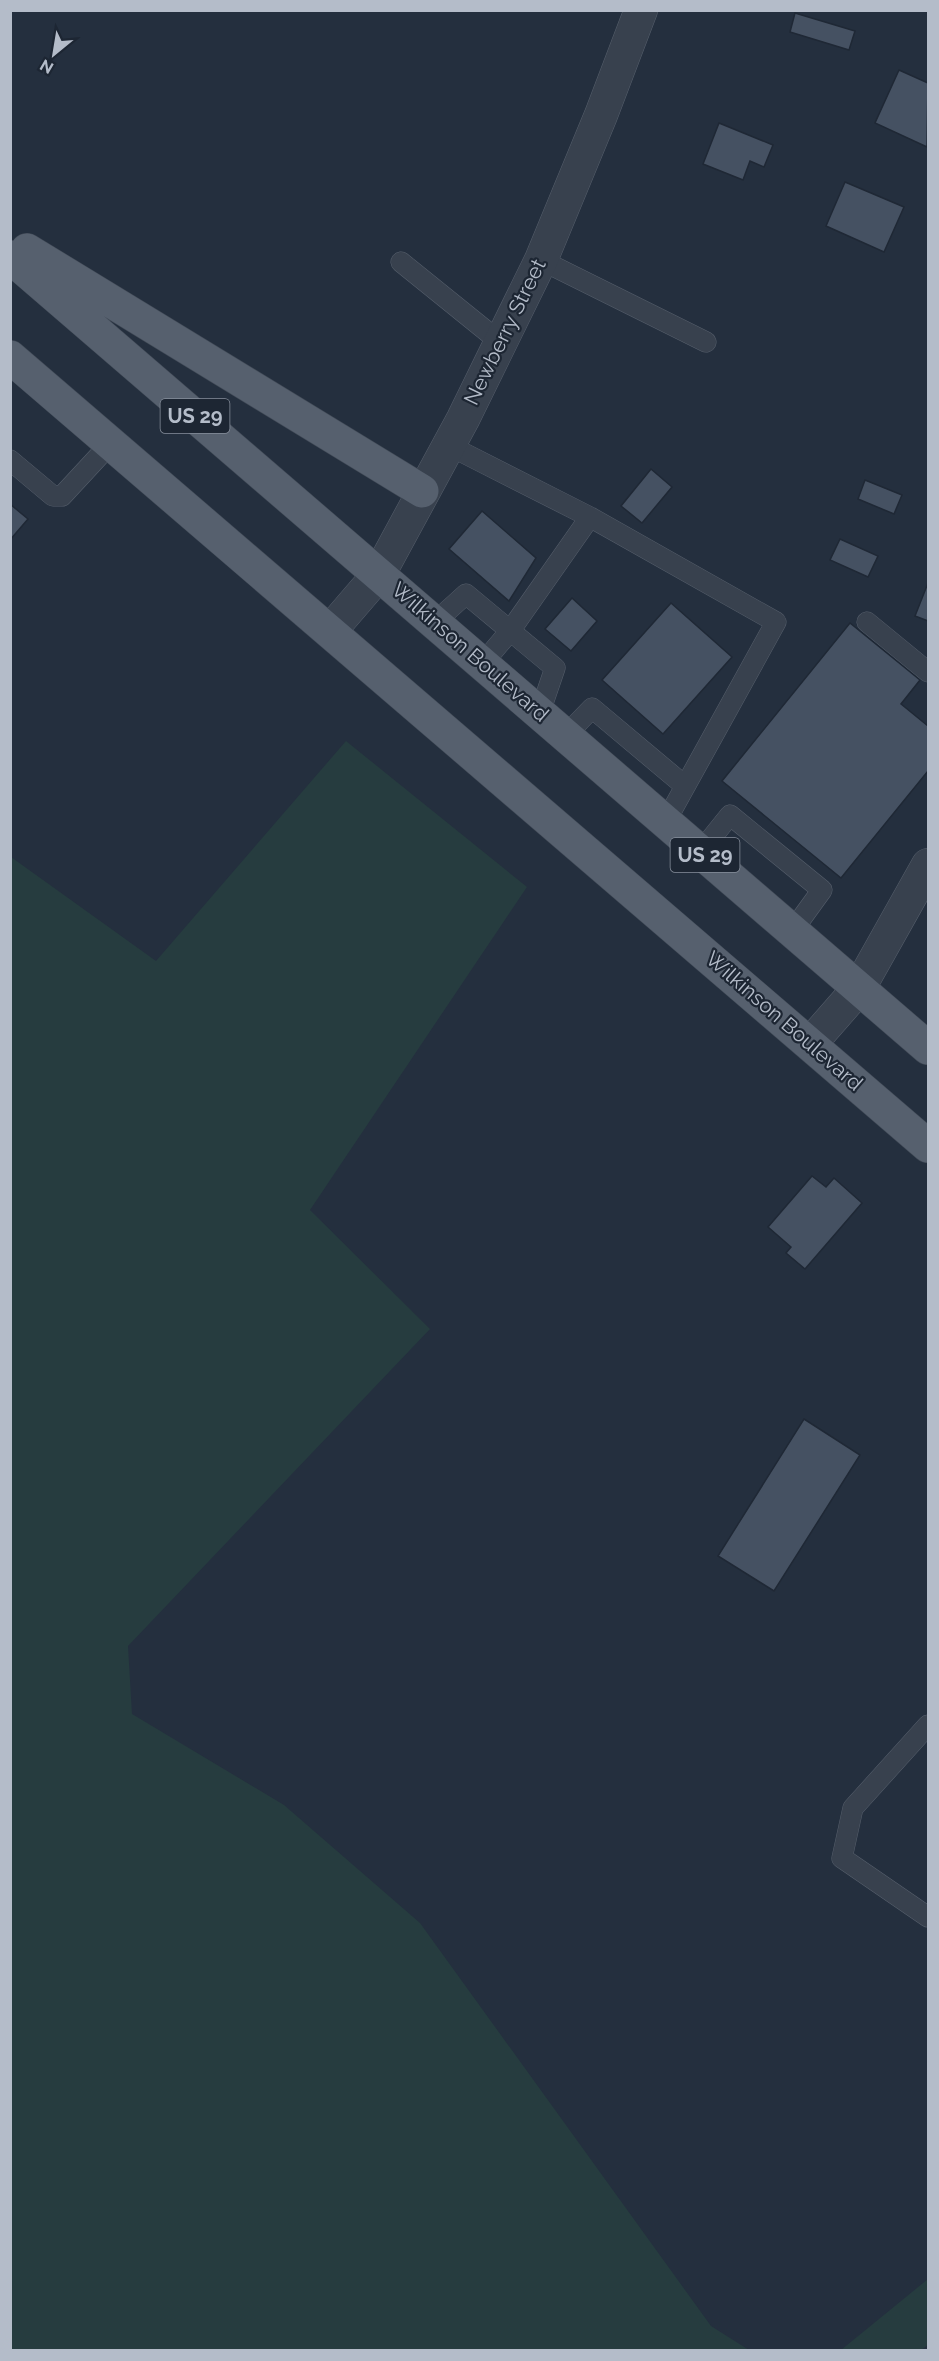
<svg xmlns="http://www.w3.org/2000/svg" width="939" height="2361" font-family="Raleway,sans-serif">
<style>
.green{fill:#263c3f}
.building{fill:#455162;stroke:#1f2835;stroke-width:1.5}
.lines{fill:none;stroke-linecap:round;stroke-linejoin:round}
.service-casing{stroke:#565f6c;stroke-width:21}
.minor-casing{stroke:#565f6c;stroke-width:34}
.primary-casing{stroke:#414a57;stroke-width:34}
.service{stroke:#38414e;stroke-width:20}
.minor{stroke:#38414e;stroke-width:33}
.primary{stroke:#56606e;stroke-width:33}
.labels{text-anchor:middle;stroke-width:4.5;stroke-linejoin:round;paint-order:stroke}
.shield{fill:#1d2633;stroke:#878f9c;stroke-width:1.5}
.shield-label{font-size:20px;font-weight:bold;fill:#b4bcc9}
.street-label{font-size:21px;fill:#b4bcc9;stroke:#1d2633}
</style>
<rect width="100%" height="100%" fill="#242f3e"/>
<path class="green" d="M346,741l181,146 -217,323 120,119 -302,317 4,68 152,91 136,118 291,403 38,24h-738v-1493l145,104z
M928,2279v66l-7,5h-80z"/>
<path class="building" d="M795,13l60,18 -6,19 -59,-18z
M899,70l29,13 -1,64 -52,-24z
M719,123l54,22 -9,22 -14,-6 -7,19 -40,-16z
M845,182l59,25 -20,45 -58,-26z
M651,469l21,18 -30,36 -21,-17z
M865,480l37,15 -8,19 -36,-15z
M10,504l18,15 -18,21z
M482,511l54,47 -27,43 -60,-52z
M840,539l38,17 -10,21 -38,-17z
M928,583v38l-13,-5z
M572,598l25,23 -26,30 -26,-22z
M671,603l61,54 -69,77 -61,-54z
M850,623l70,57 -19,24 27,22v45l-87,107 -119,-97z
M812,1176l14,11 8,-9 28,25 -57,66 -19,-16 5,-6 -23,-20z
M804,1419l56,36 -86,136 -56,-35z"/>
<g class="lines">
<g class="service-casing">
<path id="service" d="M541,260l165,82
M401,262l99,80
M448,445l142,72 186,105 -110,199
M10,460l43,36h9l49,-53
M435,622l31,-28 89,74 -15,44
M867,622l61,50
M483,663l27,-32 80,-114
M566,735l26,-27 93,78
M701,851l29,-36 92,75 -29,40
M928,1725l-75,83 -11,50 86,59"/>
</g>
<g class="minor-casing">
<path id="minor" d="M330,631l49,-57 84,-155 78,-159 60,-145 40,-105
M810,1044l49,-56 69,-123"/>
</g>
<g class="primary-casing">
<path id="primary" d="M27,250l395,241
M10,257l918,791
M10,357l918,789"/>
</g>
<use href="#service" class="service"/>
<use href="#minor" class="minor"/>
<use href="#primary" class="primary"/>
</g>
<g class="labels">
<g class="shield">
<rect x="160.5" y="399" width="69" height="34" rx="4.5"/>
<rect x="670.5" y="838" width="69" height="34" rx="4.5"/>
</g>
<g class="shield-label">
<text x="195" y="423">US 29</text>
<text x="705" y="862">US 29</text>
</g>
<g class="street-label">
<text transform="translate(505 332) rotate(-64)" y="7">Newberry Street</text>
<text transform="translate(470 652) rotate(41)" y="7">Wilkinson Boulevard</text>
<text transform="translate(784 1021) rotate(41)" y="7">Wilkinson Boulevard</text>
</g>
</g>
<rect width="939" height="2361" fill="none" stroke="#b4bcc9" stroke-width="24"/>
<g transform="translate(54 54) rotate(210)" stroke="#1d2633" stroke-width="4.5" paint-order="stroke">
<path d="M0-4.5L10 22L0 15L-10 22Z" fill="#b4bcc9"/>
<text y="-9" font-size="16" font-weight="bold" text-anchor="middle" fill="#b4bcc9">N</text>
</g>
</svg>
